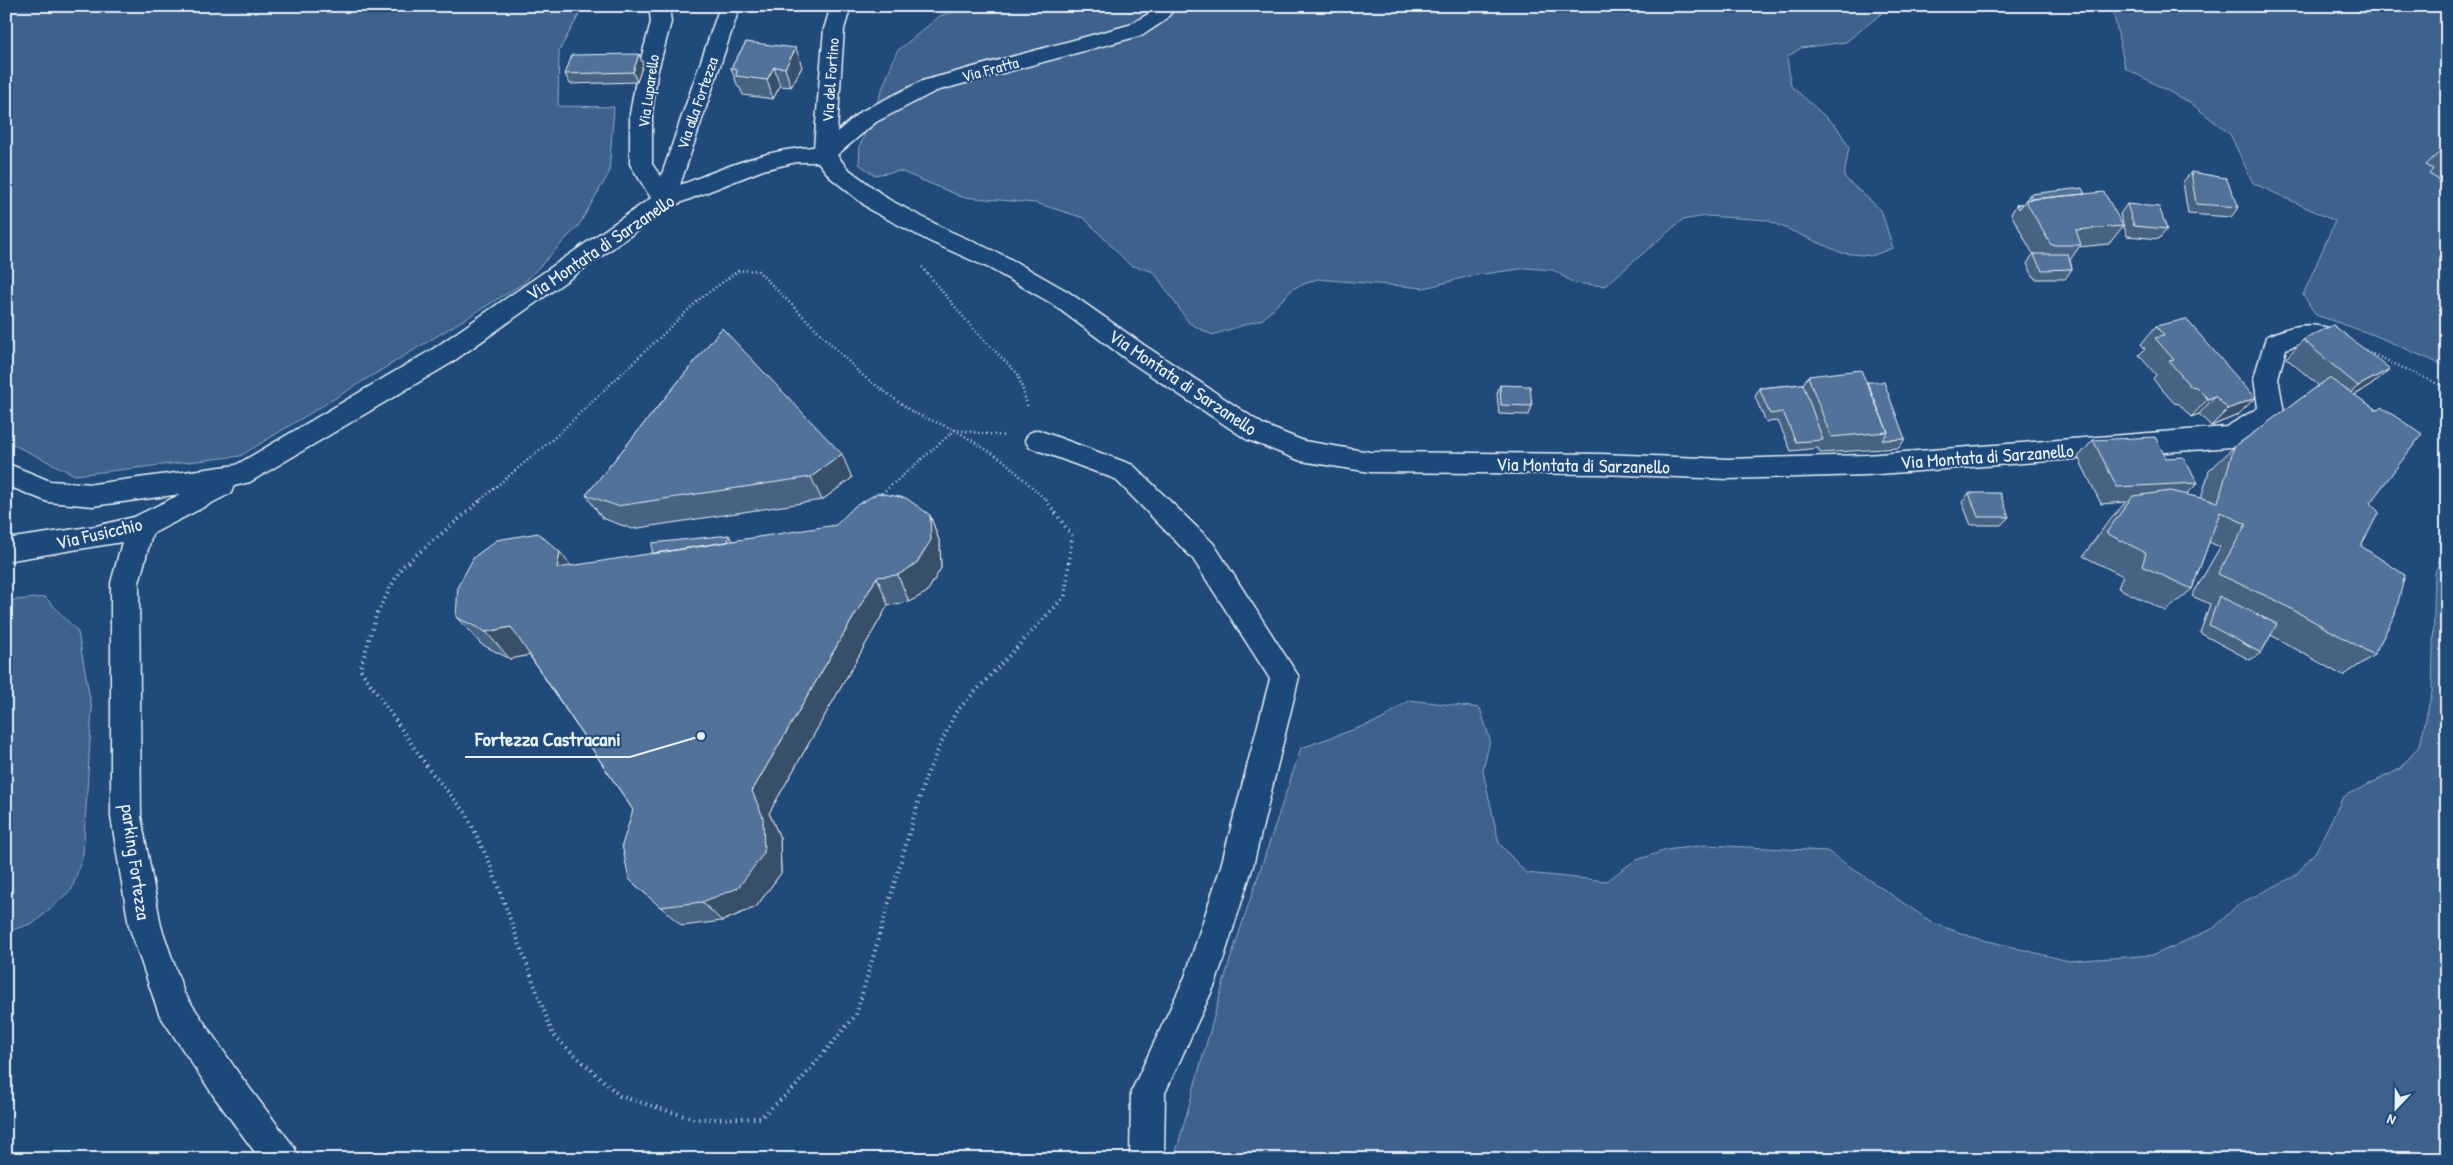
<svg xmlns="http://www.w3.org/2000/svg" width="2453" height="1165" font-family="'Patrick Hand',sans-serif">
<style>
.green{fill:#3c628c;stroke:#92aac2}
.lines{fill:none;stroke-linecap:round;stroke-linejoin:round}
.minor-casing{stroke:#e8f1f8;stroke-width:3}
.path-far1{stroke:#e8f1f8;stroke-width:2.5;stroke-dasharray:1 3;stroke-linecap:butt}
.path{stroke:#e8f1f8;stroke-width:4;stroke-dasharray:1 4.5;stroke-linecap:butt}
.minor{fill:#1f4a7a;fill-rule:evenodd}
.wall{fill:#466384;stroke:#e8f1f8}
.shaded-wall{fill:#39506b;stroke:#e8f1f8}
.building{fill:#517399;stroke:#e8f1f8}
.labels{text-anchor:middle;stroke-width:4;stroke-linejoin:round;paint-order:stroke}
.far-street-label{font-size:16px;fill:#e8f1f8;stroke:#1f4a7a}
.street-label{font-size:19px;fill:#e8f1f8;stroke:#1f4a7a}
.leader{fill:none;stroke:#e8f1f8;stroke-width:2}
.callout-dot{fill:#e8f1f8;stroke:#1f4a7a;stroke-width:2}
.callout-label{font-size:20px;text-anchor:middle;font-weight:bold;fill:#e8f1f8;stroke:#1f4a7a;stroke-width:4;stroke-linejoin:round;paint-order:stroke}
</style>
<rect width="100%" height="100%" fill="#1f4a7a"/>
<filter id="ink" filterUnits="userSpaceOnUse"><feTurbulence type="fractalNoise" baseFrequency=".02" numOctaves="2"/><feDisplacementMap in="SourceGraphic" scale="10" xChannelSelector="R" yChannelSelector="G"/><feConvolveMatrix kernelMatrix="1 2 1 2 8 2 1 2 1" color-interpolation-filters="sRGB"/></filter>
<g filter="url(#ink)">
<path class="green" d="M6,6h578l-25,45 -1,55 56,1 -5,66 -30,52 -55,58 -284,173 -165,19 -69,-34z
M969,6h912v8l-35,28 -45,6 -14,9 4,29 46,41 12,20 -5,30 37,33 12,38 -22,8 -29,-3 -75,-33 -61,-4 -24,4 -77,66 -31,-3 -21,-13 -26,-2 -57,8 -45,12 -108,-9 -23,9 -31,31 -51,16 -23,-12 -35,-51 -24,-7 -46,-47 -48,-15 -74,-6 -62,-26 -26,4 -15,-11 1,-18 37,-95 43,-35z
M2110,6h234c23,17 76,0 103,0v361l-73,-32 -58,-20 -13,-20 32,-74 -82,-38 -23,-49 -38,-30 -67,-36 -12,-58z
M2447,511v648h-1273l55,-196 72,-215 80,-28 28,-20 71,8 10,32 -7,31 16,72 27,30 81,8 27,-20 32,-11 40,-5 121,6 106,72 39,14 96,24 86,-6 60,-27 23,-23 58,-29 21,-25 27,-54 57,-28 20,-24 12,-54 3,-118 7,-22z
M45,597l33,35 14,78 -9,145 -11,34 -38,34 -28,9v-331z"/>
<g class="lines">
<g class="minor-casing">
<path id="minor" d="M649,6h20l2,16 -14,52 -5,40v50l9,13 59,-171h20l-60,179c44,-17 86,-36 134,-38l10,-118 7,-23h20l-7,23 -7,103 23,-20 62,-31 207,-56 21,-12 6,-7h21l-13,15 -21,14 -207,56 -60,31 -39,33 10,13 41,31 57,30 60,27 62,35 77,54 120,80 40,16 66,11 232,2 126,5 138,-4 360,-28 32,-19 -4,-30 12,-41c21,-10 41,-16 65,-8l3,6 -3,6c-16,5 -30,1 -45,8l-8,29 6,34 -4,7 -40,25 -9,3 -365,28 -138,4 -126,-5 -232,-2 -69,-11 -55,-22 -120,-80 -75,-56 -62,-35 -60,-27 -57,-30 -41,-33 -13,-16h-21l-34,8 -91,36 -221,157 -201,119 -16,4 -3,7 -79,41 -13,49 2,234 20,109 23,67 55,81 55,73 5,12h-39l-45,-61 -56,-84 -30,-88 -18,-109v-234l11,-41 -116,19v-22l90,-13 38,-9 47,-23 -88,12 -45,-4 -42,-17v-22l44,18 43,3 143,-19 197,-116 218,-151 -21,-34v-50l7,-40 14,-52z
M1038,430l95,35 80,78 86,134 -46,189 -37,116 -51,111 -1,66h-34l1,-67 54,-115 36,-111 49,-187 -77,-120 -78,-80 -86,-32 -4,-7 4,-7z"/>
</g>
<path class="path-far1" d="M922,267l54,65 42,42 10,34
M2362,349l85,39
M879,496l76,-66 50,6
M478,502l77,-65 146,-139 37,-27 19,-1 105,105 52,38 41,17 48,30 45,42"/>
<path class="path" d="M480,501l-79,67 -24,45 -17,56 71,103 35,41 23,49 64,173 67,61 74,23 66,-1 35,-31 61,-72 69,-236 30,-66 110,-117 7,-60 -25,-35"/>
<use href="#minor" class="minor"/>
</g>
<path class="wall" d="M746,42l56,25 -11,20 -11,-1 -7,13 -30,-4 -3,-7 -2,-1 -7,-19z
M639,54l4,10 -6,18 -67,2 -5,-10z
M2447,145v40l-18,-11 4,-5 -7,-4z
M2191,172l48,35 -8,10 -43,-3 -5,-32z
M2030,194h55l38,32 -14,18 -30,3 -9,13 2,9 -7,10h-30l-8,-15 6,-10 -22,-40 6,-10h6z
M2127,204l40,25 -8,10 -32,-3 -7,-22z
M2156,326l82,89 -27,11 -12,-12 -8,3 -12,-13 -5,-1 -21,-24 3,-4 -17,-20 6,-6 -4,-5z
M722,328l130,150 -30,22 -190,29 -30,-11 -16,-23z
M2303,340l87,29 -20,17 -15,9 15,108 -9,43 13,109 -31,21 -72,-41 -10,18 -11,7 -50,-27 10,-29 -18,-8 28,-49 -11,-5 -17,47 -26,22 -48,-23 5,-12 -40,-20 27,-37 16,-17 -25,2 -23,-47 15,-17 73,18 32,25 -12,12 15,3 8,-27 25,-24 85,-61 -33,-28z
M1808,376l59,6 38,57 -6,9 -79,5 -2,-5 -27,3 -13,-30 -12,1 -11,-25 4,-9 44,-4z
M1500,385l32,21 -3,9 -30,-1 -2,-20z
M1969,493l40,24 -8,8h-30l-9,-23z
M930,515l10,28 1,25 -14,24 -18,10 -21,3 -119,208 11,25 1,35 -25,34 -34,14 -40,5 -53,-47 4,-69 -104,-155 -19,4 -29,-15 -25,-27 276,-76z"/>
<path class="shaded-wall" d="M796,48l6,19 -11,20 -6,-19z
M639,54l4,10 -6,18 -4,-10z
M774,67l6,19 -7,13 -6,-19z
M2390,369l-20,17 -31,18 19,-18z
M2215,396l-16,18 -8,3 17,-18z
M2255,398l-17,17 -27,11 17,-17z
M842,454l10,24 -30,22 -11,-23z
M930,515l10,28 1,25 -14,24 -18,10 -11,-27z
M729,535l9,16 -12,5z
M560,552l22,28 -25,-12z
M877,577l11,28 -119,208 11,25 1,35 -25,34 -34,14 -20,-19 50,-111z
M511,627l24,27 -25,5 -24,-27z"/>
<path class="building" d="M746,42l50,6 -11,20 -11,-1 -7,13 -31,-4 1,-6 -6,-2z
M639,54l-6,18 -68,2 7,-19z
M2191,172l35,6 13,29 -43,-3z
M2082,188l3,6 -55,5v-5z
M2104,192l19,34 -47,4 5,15h-30l-26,-45z
M2017,204h6l-4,5z
M2127,204l32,3 8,22 -33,-3z
M2033,254h35l4,15 -30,1z
M2186,319l69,79 -27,11 -13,-13 -7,3 -12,-12 -6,-1 -21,-25 5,-1 -19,-22 9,-2 -8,-10z
M2333,325l57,44 -32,17 -55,-46z
M722,328l120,126 -31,23 -194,29 -31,-11z
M1861,370l27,62 -57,5 -23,-61z
M2329,378l45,30 4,2 3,-3 41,27 -52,69 9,9 -18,34 44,29 -10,39 -21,41 -97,-54 -59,-27 28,-50 -26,-12 -28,77 -50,-23 4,-13 -40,-20 27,-37 38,-5 47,11 16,-55z
M1867,382h17l21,57 -23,1 6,-8z
M1803,384l20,56 -27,2 -13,-30 -13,2 -11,-26z
M1500,385l30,1 2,20 -31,-1z
M2155,437l11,21 17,-1 15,26 -81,4 -24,-47z
M878,493l28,5 24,17 1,25 -15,24 -18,11 -21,2 -125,214 11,26 1,36 -26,35 -36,14 -42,5 -31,-28 -7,-34 11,-35 -122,-183 -25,5 -30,-15 2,-31 16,-29 23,-17 41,-7 22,19 -3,16 279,-43 19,-19z
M1969,493h31l9,24h-31z
M729,535l-1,7 -76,12v-11z
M2219,596l58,28 -16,29 -52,-28z"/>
</g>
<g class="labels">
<g class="far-street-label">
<text transform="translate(990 69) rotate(-15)" y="6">Via Fratta</text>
<text transform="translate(830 80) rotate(-86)" y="6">Via del Fortino</text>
<text transform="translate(648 91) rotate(-82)" y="6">Via Luparello</text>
<text transform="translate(697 103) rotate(-71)" y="6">Via alla Fortezza</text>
</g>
<g class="street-label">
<text transform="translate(600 247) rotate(-34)" y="7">Via Montata di Sarzanello</text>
<text transform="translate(1183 382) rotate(34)" y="7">Via Montata di Sarzanello</text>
<text transform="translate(1987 456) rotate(-4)" y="7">Via Montata di Sarzanello</text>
<text transform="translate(1583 465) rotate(1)" y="7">Via Montata di Sarzanello</text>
<text transform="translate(99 533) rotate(-13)" y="7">Via Fusicchio</text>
<text transform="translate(136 862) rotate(82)" y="7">parking Fortezza</text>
</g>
</g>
<path class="leader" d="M701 736L630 757H465"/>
<circle class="callout-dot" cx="701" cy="736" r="5"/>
<g class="callout-label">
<text x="548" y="746">Fortezza Castracani</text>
</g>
<rect width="2453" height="1165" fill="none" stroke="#1f4a7a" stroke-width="25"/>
<rect x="12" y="12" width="2428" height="1140" fill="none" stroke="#e8f1f8" stroke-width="2" filter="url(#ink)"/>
<g transform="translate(2396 1108) rotate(202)" stroke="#1f4a7a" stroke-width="4" paint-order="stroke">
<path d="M0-4L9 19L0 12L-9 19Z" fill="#e8f1f8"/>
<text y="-8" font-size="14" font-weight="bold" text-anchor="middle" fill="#e8f1f8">N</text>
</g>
</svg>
